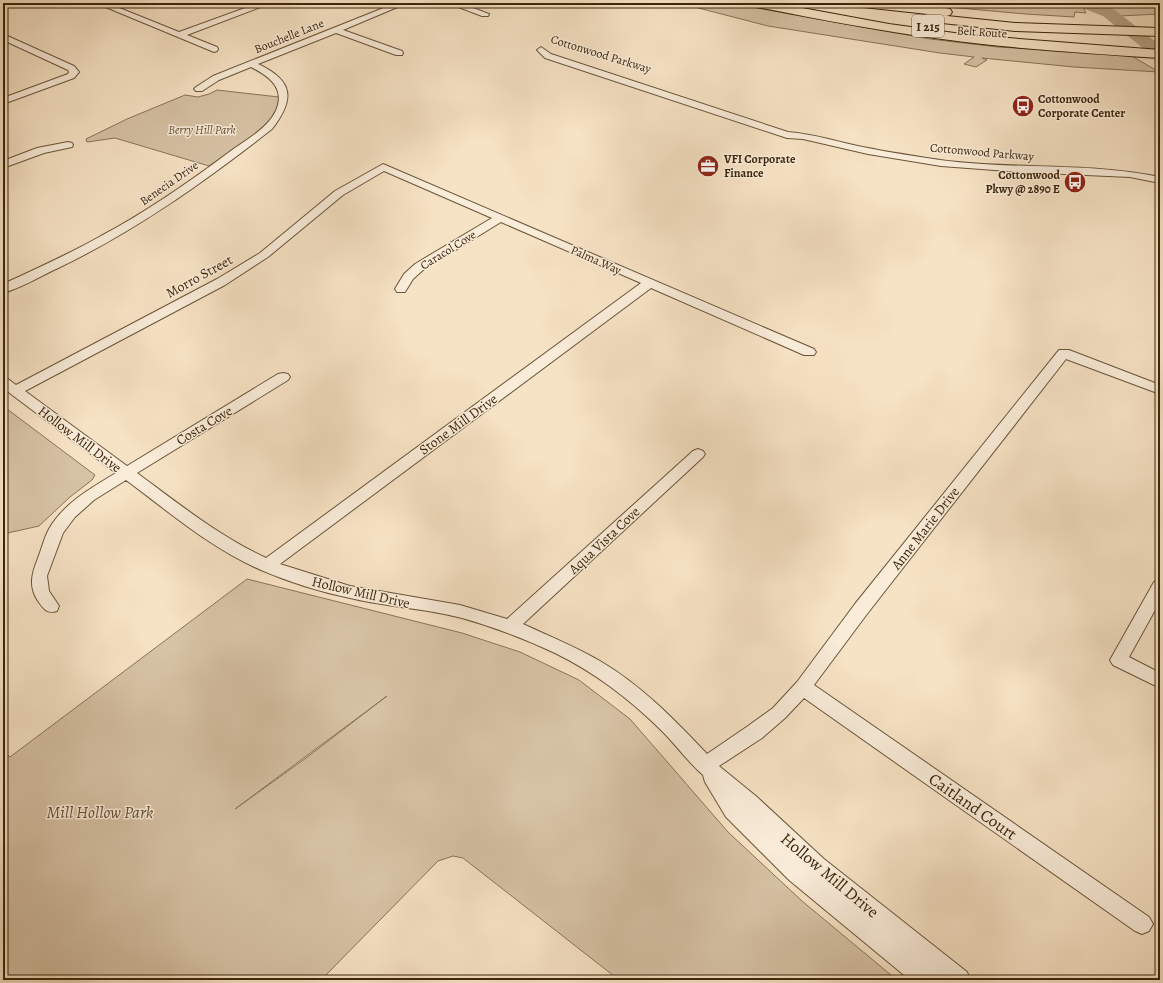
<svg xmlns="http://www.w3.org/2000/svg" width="1163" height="983" font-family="Alegreya,serif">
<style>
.green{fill:#d6c2a5;stroke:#887458;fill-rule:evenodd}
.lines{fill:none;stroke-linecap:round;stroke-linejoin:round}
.river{fill:#b6a285;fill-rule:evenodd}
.street-casing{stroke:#6a5439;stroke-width:2}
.highway-casing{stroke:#3b250b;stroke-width:2}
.street{fill:#f9ecd9;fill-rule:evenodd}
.highway{fill:#f6e2c4;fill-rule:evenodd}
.labels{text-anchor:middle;stroke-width:3;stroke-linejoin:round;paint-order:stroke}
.far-street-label{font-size:12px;fill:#3b250b;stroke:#f9ecd9}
.far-poi-label{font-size:12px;font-weight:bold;fill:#3b250b;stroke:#f9ecd9;text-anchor:start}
.far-park-label{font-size:12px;font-style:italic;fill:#624c32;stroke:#f9ecd9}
.shield{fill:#f9ecd9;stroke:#746149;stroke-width:1}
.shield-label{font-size:13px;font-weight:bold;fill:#3b250b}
.street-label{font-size:14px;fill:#3b250b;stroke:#f9ecd9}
.near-street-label{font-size:17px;fill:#3b250b;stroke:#f9ecd9}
.near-park-label{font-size:17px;font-style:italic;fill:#624c32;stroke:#f9ecd9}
</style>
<rect width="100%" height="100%" fill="#f6e2c4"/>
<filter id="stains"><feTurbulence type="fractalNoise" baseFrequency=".005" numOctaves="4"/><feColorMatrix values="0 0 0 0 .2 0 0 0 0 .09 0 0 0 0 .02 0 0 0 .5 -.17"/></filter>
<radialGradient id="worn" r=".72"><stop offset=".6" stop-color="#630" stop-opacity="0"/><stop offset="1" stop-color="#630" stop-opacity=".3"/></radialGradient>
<path class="green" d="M679,3h50l201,36 68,8 132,8 29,17 -85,-5 -92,-9 5,2 -11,7 -12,-3 10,-7 -34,-4 -172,-27z
M902,3h179l5,10 -11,-1 -1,5 -48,-3z
M1092,3h68v11l-40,2 -27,-10z
M217,90l62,7c2,28 -49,54 -70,69l-94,-28 -28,4 -1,-3 41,-20 58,-24 13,2 11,-3z
M3,406l92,69 -3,5 -22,17 -31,29 -36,8z
M247,579l215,54 58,19 59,28 51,39 98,113 74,69 95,79h-278l-156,-122 -10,-2 -15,5 -117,119h-318v-230l7,7zM387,696l-81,62 -71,51z"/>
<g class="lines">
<path class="river" d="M1074,3h22l19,7 45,35v13l-6,-1 -51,-41 -26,-10z"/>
<g class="street-casing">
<path id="street" d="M96,3h11l72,29 80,-29h12l-84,32 30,12 1,2 -1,2 -3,1z
M396,3h11l-64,27 59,21 1,2 -1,2h-6l-60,-22 -78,31c36,17 37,35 14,65 -68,53 -138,103 -216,140 -17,8 -35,19 -53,24v-9c33,-15 66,-30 98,-48 45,-24 87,-53 127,-83 17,-13 44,-26 50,-48 5,-20 -12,-30 -27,-38l-32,13 -17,11h-6l-2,-2 2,-2 17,-11z
M448,3h12l29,11 -1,2h-6z
M3,34l71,32 5,6 -5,6 -71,26v-6l65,-24 1,-2 -1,-2 -65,-30z
M541,47l10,7 237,78c27,2 53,11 80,16 24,5 48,8 72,12 73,10 148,2 220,17v6l-30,-6 -110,-5 -79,-6 -73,-12 -65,-15 -16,-1 -242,-80 -8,-8z
M68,142l4,1 1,2 -1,2 -28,6 -41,15v-7l34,-13z
M383,164l431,185 2,3 -2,3h-10l-153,-67 -371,276 70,22 110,19 47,14 186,-168 5,-2 5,2 2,3 -2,3 -180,167c26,12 53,23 77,37 41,24 75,59 107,93l41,-28 25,-18 24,-26 58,-78 204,-254h10l91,35v9l-94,-35 -199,255 -53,71 335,232 4,7 -4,7 -7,3 -7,-3 -331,-233 -19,20 -23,20 -43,28 38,31 67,62 143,113 3,8h-28l-6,-5 2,5h-28l-121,-100 -63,-63 -21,-35 -2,-7c-15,-13 -27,-30 -41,-44 -31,-31 -68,-59 -107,-78 -30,-14 -61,-26 -93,-35 -37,-10 -75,-11 -112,-20 -29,-6 -61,-16 -89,-28 -49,-21 -92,-58 -135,-90l-32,20 -19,17 -12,16 -16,43 2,15 10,15 -2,5c-11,3 -13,-2 -19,-10 -10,-15 -6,-28 0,-43 4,-10 6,-20 11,-29 15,-26 42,-41 67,-56l-113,-85v-10l5,1 8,6 201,-106 43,-26 75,-62zM384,171l108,47 -77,46 -11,10 -9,15 2,3h8l8,-13 10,-9 78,-48 140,61 -375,275c-47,-22 -87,-54 -129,-85l151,-93 2,-3 -2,-3 -5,-1 -5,1 -151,92 -102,-75 200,-106 43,-28 75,-62z
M1160,580v21l-31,56 31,16v15l-47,-23 -3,-5 44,-78z"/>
</g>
<g class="highway-casing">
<path id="highway" d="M751,3h24l114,21 80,11 191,15v8c-73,-5 -146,-9 -218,-19 -62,-8 -124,-20 -185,-32l-4,-2z
M857,3h39l50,5 4,1 2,3 -2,3 -4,1 -83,-9 -4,-2z
M928,14l87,9 145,5v8l-145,-5 -91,-10 -2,-3 2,-3z"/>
</g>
<use href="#street" class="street"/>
<use href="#highway" class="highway"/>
</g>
<defs>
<g id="bus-disc" transform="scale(1.15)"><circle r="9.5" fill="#8f2418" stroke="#f9ecd9"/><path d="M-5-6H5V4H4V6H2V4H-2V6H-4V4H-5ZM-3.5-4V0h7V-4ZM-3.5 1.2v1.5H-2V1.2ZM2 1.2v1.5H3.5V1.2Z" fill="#fff"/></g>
<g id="office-disc" transform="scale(1.15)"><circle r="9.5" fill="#8f2418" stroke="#f9ecd9"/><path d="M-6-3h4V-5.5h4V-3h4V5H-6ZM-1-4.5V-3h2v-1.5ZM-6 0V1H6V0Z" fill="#fff"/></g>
</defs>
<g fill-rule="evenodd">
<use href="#bus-disc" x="1023" y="106"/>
<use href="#office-disc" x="708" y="166"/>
<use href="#bus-disc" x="1075" y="182"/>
</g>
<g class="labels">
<g class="far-street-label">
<text transform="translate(982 32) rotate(4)" y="4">Belt Route</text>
<text transform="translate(289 36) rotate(-22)" y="4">Bouchelle Lane</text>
<text transform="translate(601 54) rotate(17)" y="4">Cottonwood Parkway</text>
<text transform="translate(982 152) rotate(5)" y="4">Cottonwood Parkway</text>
<text transform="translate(169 183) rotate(-35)" y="4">Benecia Drive</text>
<text transform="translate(448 250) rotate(-32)" y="4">Caracol Cove</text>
<text transform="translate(596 260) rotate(24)" y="4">Palma Way</text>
</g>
<g class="far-poi-label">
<text x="1038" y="103">Cottonwood<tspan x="1038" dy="14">Corporate Center</tspan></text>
<text x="724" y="163">VFI Corporate<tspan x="724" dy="14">Finance</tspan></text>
<text x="1060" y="179" text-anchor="end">Cottonwood<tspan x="1060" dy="14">Pkwy @ 2890 E</tspan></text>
</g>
<g class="far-park-label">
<text x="202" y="134">Berry Hill Park</text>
</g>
<rect class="shield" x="912" y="15" width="32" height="22" rx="3"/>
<g class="shield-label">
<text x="928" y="31">I 215</text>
</g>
<g class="street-label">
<text transform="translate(199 276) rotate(-29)" y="5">Morro Street</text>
<text transform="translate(458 424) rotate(-36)" y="5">Stone Mill Drive</text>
<text transform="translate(204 425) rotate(-31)" y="5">Costa Cove</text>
<text transform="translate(80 439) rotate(37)" y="5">Hollow Mill Drive</text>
<text transform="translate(925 528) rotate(-52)" y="5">Anne Marie Drive</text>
<text transform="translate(604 540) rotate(-43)" y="5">Aqua Vista Cove</text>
<text transform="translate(361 592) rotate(13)" y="5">Hollow Mill Drive</text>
</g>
<g class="near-street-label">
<text transform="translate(973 806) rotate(35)" y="6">Caitland Court</text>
<text transform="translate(830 875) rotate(40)" y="6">Hollow Mill Drive</text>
</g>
<g class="near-park-label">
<text x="100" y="818">Mill Hollow Park</text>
</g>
</g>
<rect width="1163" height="983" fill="none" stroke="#f6e2c4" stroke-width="16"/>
<rect x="4" y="4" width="1155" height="975" fill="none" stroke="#3b250b" stroke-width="2"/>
<rect x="8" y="8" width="1147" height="967" fill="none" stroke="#3b250b"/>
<rect width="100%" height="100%" filter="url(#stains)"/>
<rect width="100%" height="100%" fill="url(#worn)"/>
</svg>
